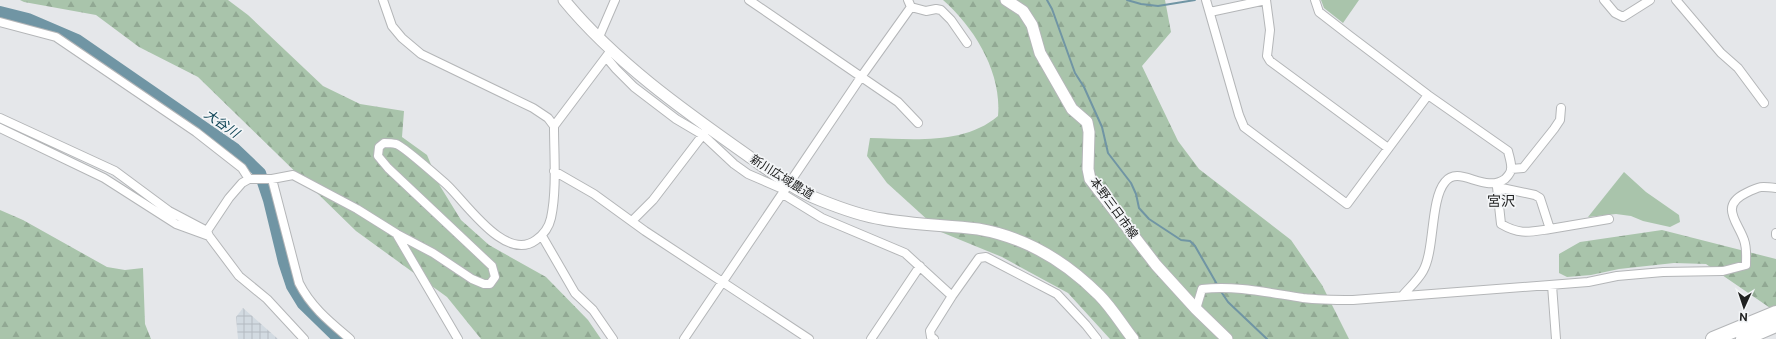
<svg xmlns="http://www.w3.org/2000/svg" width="1776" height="339" font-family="'Public Sans','Noto Sans JP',sans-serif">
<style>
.industrial{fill:url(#industrial-grid)}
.green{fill:#a9c4ab}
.forest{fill:url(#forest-firs)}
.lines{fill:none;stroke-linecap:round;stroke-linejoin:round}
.stream{stroke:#7095a4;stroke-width:2}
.river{stroke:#7095a4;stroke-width:12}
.street-casing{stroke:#b4b6b8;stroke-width:10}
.secondary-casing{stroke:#b4b6b8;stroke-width:13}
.highway-casing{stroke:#b4b6b8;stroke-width:16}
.street{stroke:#fff;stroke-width:8}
.secondary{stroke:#fff;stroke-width:11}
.highway{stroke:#fff;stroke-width:14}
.labels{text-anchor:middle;stroke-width:3.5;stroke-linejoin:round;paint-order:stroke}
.street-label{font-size:12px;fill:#202121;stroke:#f3f5f7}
.water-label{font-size:13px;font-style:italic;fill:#0c4254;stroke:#f3f5f7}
.quarter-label{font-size:14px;fill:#202121;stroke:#f3f5f7}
</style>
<defs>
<pattern id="industrial-grid" width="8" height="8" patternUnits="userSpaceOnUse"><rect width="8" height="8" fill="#d2dae1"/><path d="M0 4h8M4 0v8" fill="none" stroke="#b4bbc1"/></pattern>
<pattern id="forest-firs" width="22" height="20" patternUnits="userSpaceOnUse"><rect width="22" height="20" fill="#a9c4ab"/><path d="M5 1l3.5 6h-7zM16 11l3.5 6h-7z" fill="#91a893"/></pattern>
</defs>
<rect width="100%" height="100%" fill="#e5e7ea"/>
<path class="industrial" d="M243,308l35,31h-40l-2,-22z"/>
<path class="green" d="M1321,0h38l-16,23 -19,-15z
M1624,172l22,20 33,23 1,7 -10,5 -27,-6 -12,-5 -15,-2 -28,3z"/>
<path class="forest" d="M20,0h208l20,15 75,71 37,18 44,7 -2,26 25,18 13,31 21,34 28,25 57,32 42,43 13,19h-120l-34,-42 -91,-66 -158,-154 -59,-30 -43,-32 -72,-13z
M943,0h222l6,32 -29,34 36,75 21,28 92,71 31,45 27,54h-239l-42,-46 -66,-36 -61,-25 -54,-49 -20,-27 3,-18c43,1 94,7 128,-22 4,-43 -23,-88 -55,-116z
M0,210l23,10 84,47 18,3 18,-2 2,56 6,15h-151z
M1662,230l114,29v53l-70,-48 -32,-1 -55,6 -28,6 -24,2 -8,-4v-19l21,-12z"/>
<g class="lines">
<path class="stream" d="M1047,0l5,9 23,64 9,14 18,40 6,26 23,30 5,11 3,14 10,11 32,21 9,1 5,5 23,40
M1127,0l14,4 17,2 37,-6
M1220,290l8,12 39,37"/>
<path class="river" d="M0,12l28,7 49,21 158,109 25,24 9,27 15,62 8,24 11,18 36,35"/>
<g class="street-casing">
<path id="street" d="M749,0l149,102 20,21
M1206,0l33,115 5,12 103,77 81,-109
M1266,0l4,30 -3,26 3,5 118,87
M1315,0l4,12 31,24 78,59 80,56c1,5 4,13 3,18 0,3 -4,8 -6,10 -21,15 -46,-15 -60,3 -15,18 -10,68 -22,89 -5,9 -14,17 -20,24
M1604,0l11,13 8,4 27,-17
M1676,0l45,53 17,15 26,35
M911,7l15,4 10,-2 5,1 10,10 16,23
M1210,12l56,-12
M0,22l56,15 140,95 46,36 7,11
M599,37l16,-37
M606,57l10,12 18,18 42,32 27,16 31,29 14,10 37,16
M0,118l115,53 54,40 38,20 2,5 30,40 28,23 37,40
M554,126l55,-73
M0,128l104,50 72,46 33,12
M1511,169l12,-1 31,-39 6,-9 1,-12
M554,171l40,23 51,37 164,108
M272,179l27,104c12,24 31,39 51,56
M1496,183l1,4 38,8 5,3 10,31 59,-10
M1497,187l4,37c19,11 28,8 49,5
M783,194l39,24 83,35 47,43 27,-38 7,-1 71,37 29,31 11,14
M632,221l21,-21 52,-68
M207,231l22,-33 13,-15 7,-4h23l21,-4 64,34 40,25 36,19 39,26 12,5h6l5,-7 -3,-11 -104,-98 -10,-12 1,-9 5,-4c3,0 8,0 12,1 6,1 43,34 50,40 19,17 59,79 90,56 7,-5 13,-13 15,-22 6,-28 3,-63 3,-92l-6,-8 -15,-10 -112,-54 -19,-16 -10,-12 -9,-26
M1776,233v2
M397,235l61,104
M542,236l33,57 18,17 20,29
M1552,285l4,54
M1196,309l6,-20c34,-4 67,4 101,9 17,2 34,2 50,2l235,-18 29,-6 46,-4 60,-1 23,-6c0,-9 1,-17 -2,-25 -6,-18 -25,-34 2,-47 14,-7 15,-7 30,-5
M684,339l177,-262 50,-70 -3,-7
M871,339l49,-73
M934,339l-3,-2 -1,-6 22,-35"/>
</g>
<g class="secondary-casing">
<path id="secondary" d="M564,0c50,61 119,110 183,155 23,16 47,35 73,45 20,8 41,16 62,19 32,6 64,6 96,10 47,8 88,33 121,66 13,13 23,30 34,44
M1006,0l17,11 9,14 8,28 32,56 15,13 2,10 -1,37 2,10 66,86 40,44 31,30"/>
</g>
<g class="highway-casing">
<path id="highway" d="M1713,339l63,-26
M1743,339l33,-14"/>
</g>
<use href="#street" class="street"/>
<use href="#secondary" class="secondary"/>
<use href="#highway" class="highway"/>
</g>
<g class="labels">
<g class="street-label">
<text transform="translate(782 177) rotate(32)" y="4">新川広域農道</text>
<text transform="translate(1114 208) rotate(54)" y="4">本野三日市線</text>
</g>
<g class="water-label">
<text transform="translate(222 123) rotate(35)" y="5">大谷川</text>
</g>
<g class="quarter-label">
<text x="1501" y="206">宮沢</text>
</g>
</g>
<g transform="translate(1744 307) rotate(183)" stroke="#f3f5f7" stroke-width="3" paint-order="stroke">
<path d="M0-3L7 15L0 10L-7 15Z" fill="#202121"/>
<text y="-6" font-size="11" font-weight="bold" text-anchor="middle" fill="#202121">N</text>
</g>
</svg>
